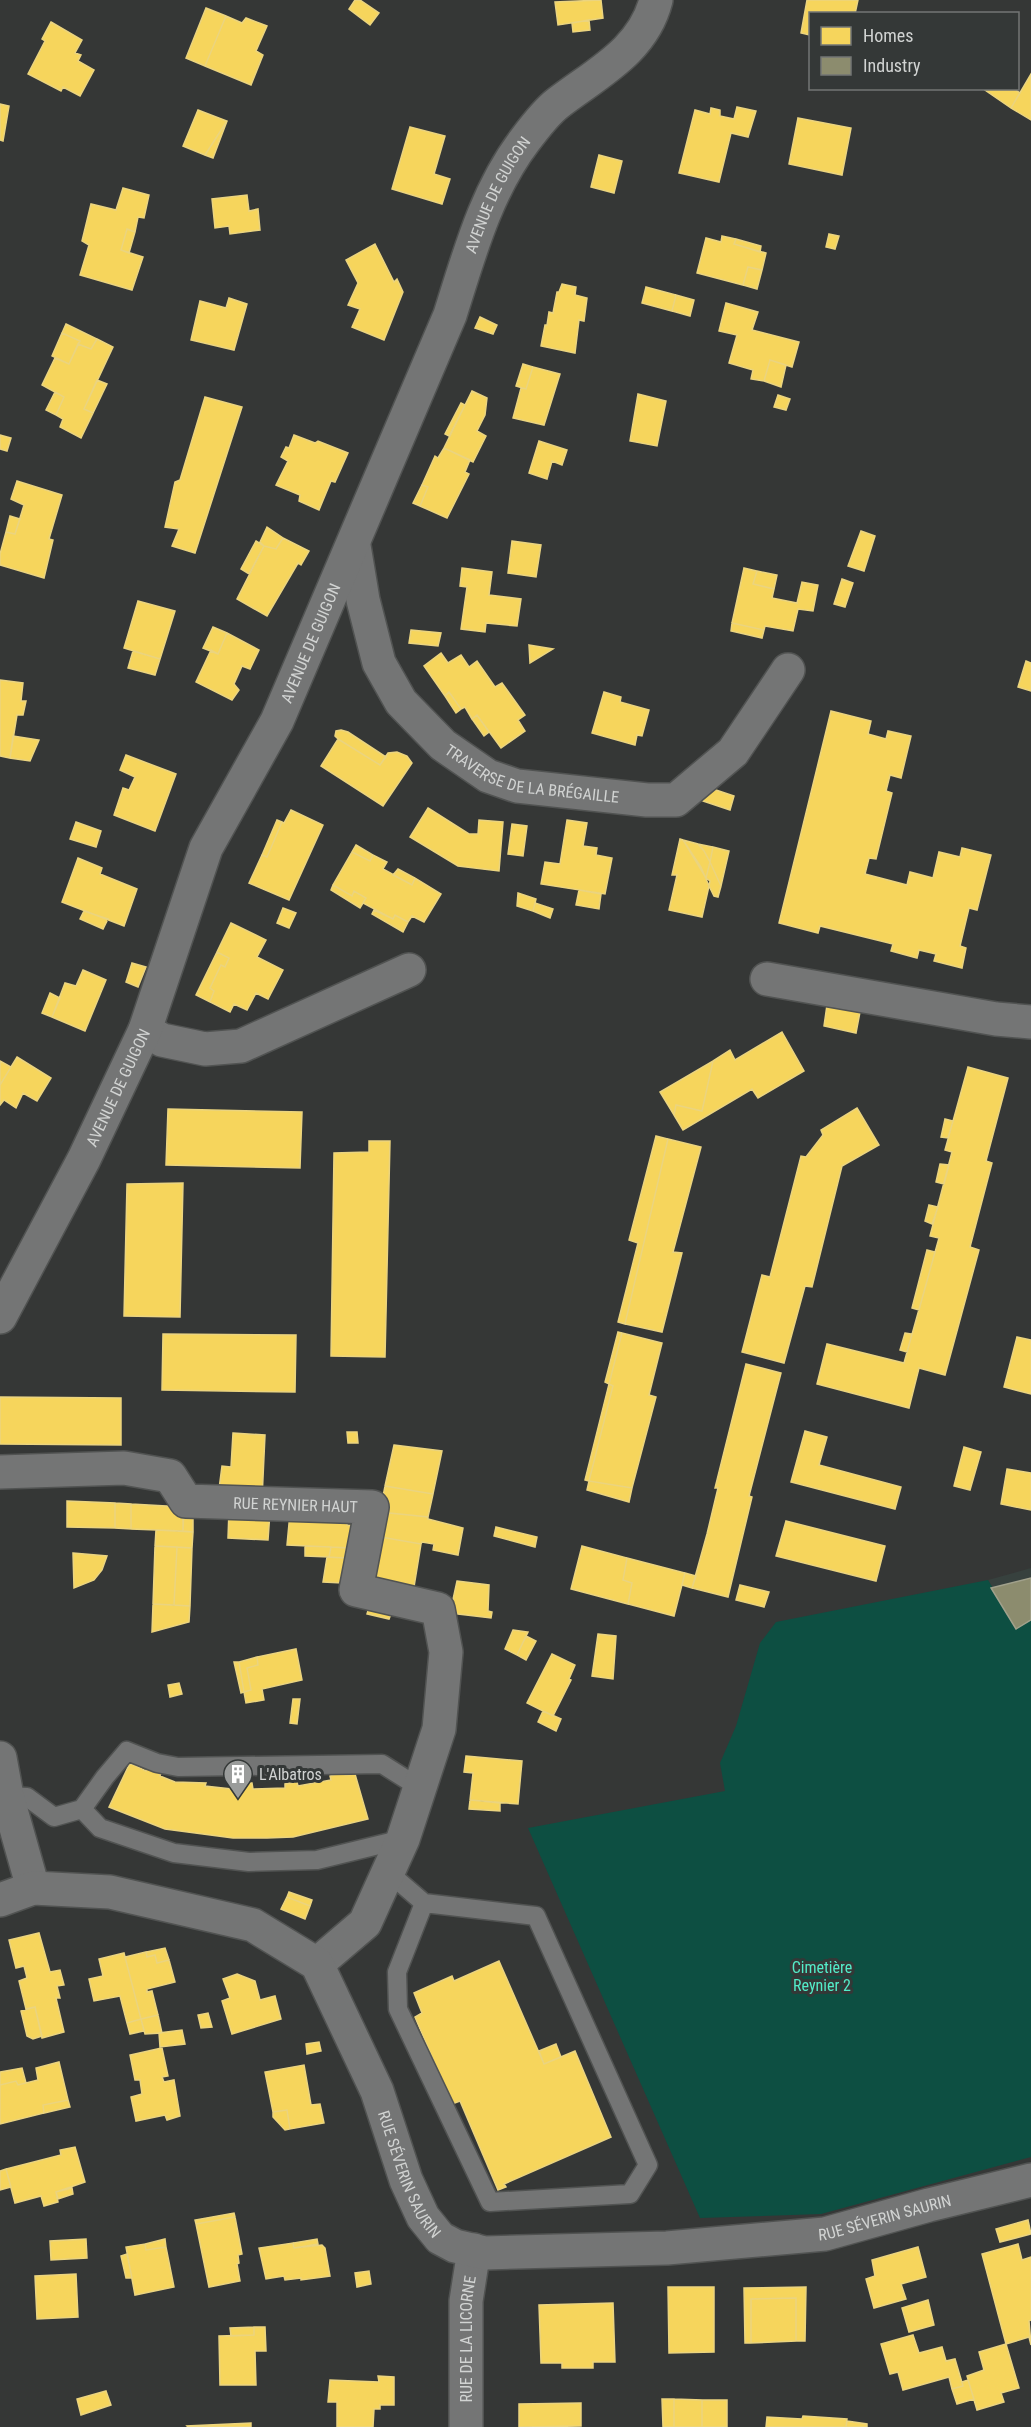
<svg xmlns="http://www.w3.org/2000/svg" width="1031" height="2427" font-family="'Roboto Condensed',sans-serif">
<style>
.built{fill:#37413e}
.green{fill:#0d4f42}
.homes{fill:#f6d55c;stroke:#ebd47f;stroke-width:1.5}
.industry{fill:#8c8c6e;stroke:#a1a18c;stroke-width:1.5}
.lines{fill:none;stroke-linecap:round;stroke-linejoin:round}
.service-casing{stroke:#515352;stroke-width:21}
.minor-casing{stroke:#515352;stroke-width:36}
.tertiary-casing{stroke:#515352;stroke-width:36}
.service{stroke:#747575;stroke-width:18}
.minor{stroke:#747575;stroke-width:33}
.tertiary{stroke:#747575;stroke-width:33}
.labels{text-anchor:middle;stroke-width:6;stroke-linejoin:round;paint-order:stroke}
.street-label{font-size:16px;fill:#d1d3d2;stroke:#343837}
.poi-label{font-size:16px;fill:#d1d3d2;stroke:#343837;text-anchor:start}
.park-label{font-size:16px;fill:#53edc9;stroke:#343837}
</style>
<rect width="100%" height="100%" fill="#353736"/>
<path class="built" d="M1031,1568v52l-15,9 -28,-49z"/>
<path class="green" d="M988,1580l27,45 16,-10v542l-210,57 -121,4 -172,-390 197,-37 -5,-28 16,-37 24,-83 16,-21z"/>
<path class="homes" d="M355,0h5l19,13 -9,12 -21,-16z
M601,0l2,18 -45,7 -3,-23z
M807,0h51l-3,14h-45v21l-9,-2z
M206,8l20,8 -21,50 -19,-8z
M226,16l16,7 4,-5 21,8 -11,25 7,4 -12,30 -46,-19z
M589,20l1,10 -17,2 -1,-9z
M51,22l31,18 -7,13 6,2 -3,6 16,9 -14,26 -17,-9 -2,4 -33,-17 17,-33 -3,-2z
M1031,74v46l-20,-12z
M982,88h31l7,5 -9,15z
M0,104l9,2 -6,35 -3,-1z
M737,107l19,4 -8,26 -17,-4 -12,49 -40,-9 16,-63 15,4 1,-6 9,2v6l14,3z
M198,110l29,11 -22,34 -22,-9z
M798,118l53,10 -9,47 -53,-11z
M227,121l-14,37 -8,-3z
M410,127l35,9 -11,38 16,5 -8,25 -50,-15z
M599,155l23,6 -8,32 -23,-6z
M123,188l26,7 -5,23 -6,-1 -3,15 -8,-3 -6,21 22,7 -11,33 -52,-15 9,-30 -7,-4 9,-37 25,6z
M247,195l2,16 9,-2 2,21 -30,4 -1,-8 -14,2 -3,-29z
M127,229l8,3 -6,21 -8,-3z
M829,234l10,2 -4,13 -9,-2z
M722,236l14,3 -2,5 32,9 -4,17 -14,-3 -5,18 -46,-12 9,-35 15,4z
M736,239l25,7 -1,6 -26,-8z
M375,244l19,38 3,-3 6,13 -19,48 -32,-13 8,-18 -12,-4 10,-22 -12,-23z
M748,267l14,3 -5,19 -14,-4z
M562,284l14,3 -1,8 12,3 -3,23 -5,-1 -4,33 -34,-7 4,-21h2l2,-13 4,1 4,-21h2z
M646,287l30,8 -4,16 -30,-8z
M676,295l18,5 -4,16 -18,-5z
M229,298l18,6 -13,46 -43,-10 9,-39 26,7z
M726,303l32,9 -6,18 47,12 -7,25 -22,-7 -6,21 -13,-2 2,-9 -24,-7 8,-28 -18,-4z
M480,317l17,8 -4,9 -18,-6z
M66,324l31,15 -6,10 -13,-5 2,-3 -18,-8z
M62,333l18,8 -11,23 -17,-8z
M97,339l16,8 -29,62 9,4 -12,25 -21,-11 3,-8 -7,-4 8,-18 -22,-12 13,-27 14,6 9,-20 13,5z
M770,360l16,5 -5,22 -17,-6z
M523,364l10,3 -7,22 -10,-3z
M533,367l27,7 -16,51 -31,-7 8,-30 5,1z
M97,380l10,4 -14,29 -9,-4z
M472,391l15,7 -2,17 -8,16 9,5 -13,26 -29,-14z
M55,392l9,5 -8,18 -10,-5z
M638,394l28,7 -9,45 -27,-5z
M778,395l12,4 -4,11 -12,-3z
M205,397l37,10 -47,146 -23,-7 7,-17 -14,-2 10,-45 5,-2z
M461,403l4,2 -16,31 -4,-2z
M0,435l11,3 -4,13 -7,-2z
M294,435l21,8 3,-2 30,12 -13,29 -4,-1 -12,29 -20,-9 1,-6 -24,-10 12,-24 -7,-4 5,-10 3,1z
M539,441l28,9 -5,15 -10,-4 -5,18 -18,-6z
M444,448l26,12 -5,12 4,2 -22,44 -27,-12 8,-19 -6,-2 13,-29 3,2z
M17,481l45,14 -13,44 4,1 -9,38 -44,-13v-11l6,-22 9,2 9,-29 -13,-6z
M422,485l6,2 -8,19 -7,-3z
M10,516l10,3 -5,15 -9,-2z
M267,527l16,11 -7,11 -12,-3 -4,-4z
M861,531l14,5 -11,35 -16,-5z
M283,538l26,13 -8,14 -3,-2 -31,53 -30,-17 27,-53 12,3z
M256,541l8,5 -15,28 -8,-5z
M512,541l29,4 -5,32 -28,-4z
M462,568l30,4 -3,23 32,4 -4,27 -31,-3 -1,9 -24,-3 6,-42 -7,-1z
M744,568l13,3 -4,13 21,5 -2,9 25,5 5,-21 16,3 -5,26 -15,-2 -5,22 -28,-5 -1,4 -32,-7z
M757,571l20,4 -3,14 -21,-5z
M842,579l11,4 -8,24 -11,-3z
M138,601l37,10 -15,48 -36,-11z
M732,623l32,7 -2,8 -31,-7z
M213,627l14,6 -9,21 -15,-6z
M411,630l30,3 -3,13 -29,-3z
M227,633l32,17 -9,19 -8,-3 -8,18 5,6 -7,10 -36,-18 15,-32 7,4z
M529,645l24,4 -23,14z
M133,651l27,8 -5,16 -27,-7z
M441,653l7,10 13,-8 8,12 8,-6 18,26 7,-4 23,32 -7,5 7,11 -24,17 -24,-33 -5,4 -7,-12 -4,2 -12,-17 -4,4 -21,-30z
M1026,661l5,2v28l-13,-4z
M0,680l23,3 -2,18h5l-3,14h-6l-7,43 -10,-2z
M449,692l12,17 -5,4 -11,-17z
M604,692l17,5 -1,5 29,8 -7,26 -5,-1 -2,10 -43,-12z
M831,711l40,10 -3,13 18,5 2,-8 23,5 -10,42 -11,-3 -4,16 6,2 -16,66 -7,-1 -4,16 42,11 3,-13 23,6 6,-26 21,5 2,-9 29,7 -14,55 -8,-2 -9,38 6,2 -4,20 -28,-7 2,-7 -17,-4 -2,8 -26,-7 2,-7 -73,-18 -2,7 -39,-10z
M477,715l12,17 -5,4 -12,-17z
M341,730l7,2 38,25 -6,8 -42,-26 -3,-3 1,-5z
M13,736l26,4 -9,21 -20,-3z
M338,739l42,26 8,-12 9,-1 10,4 5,7 -29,43 -62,-40z
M126,755l50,19 -21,57 -41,-16 9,-27 6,2 6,-13 -15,-7z
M707,787l27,9 -4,14 -27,-9z
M428,808l41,26h9l1,-14 24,2 -4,49 -41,-5 -48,-29z
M291,810l32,15 -34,75 -40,-17 13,-28 5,2 15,-35 2,1z
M277,820l5,2 -15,35 -5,-2z
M567,820l20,3 -4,23 14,2 -1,7 16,3 -7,36 -64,-10 4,-22 15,2z
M76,822l25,9 -5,16 -26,-8z
M512,824l15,2 -4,30 -15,-2z
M680,839l3,1 18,27 8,19 -7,31 -33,-7 8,-35h-5z
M683,840l15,4 6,7 6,11 -4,16z
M698,844l15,3 -3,15 -6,-11z
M356,845l17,10 -3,6 -18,-9z
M713,847l16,4 -8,35 -11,-24z
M352,852l18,9 3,-6 14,7 -4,7 29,16 3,-7 26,16 -17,28 -12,-6 -4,6 -13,-7 -2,4 -30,-16 3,-5 -12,-7 -2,5 -19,-11z
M78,858l24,10 -2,6 37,15 -13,37 -62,-24z
M710,862l11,24 -3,11 -4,-1 -5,-10 1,-5 -4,-3z
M398,869l17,9 -3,7 -19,-10z
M333,885l19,11 2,-5 12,7 -6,10 -29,-18z
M579,890l22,4 -2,15 -23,-4z
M518,893l18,6 -3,12 -16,-5z
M535,903l18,6 -3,9 -17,-7z
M283,908l13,5 -7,15 -12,-5z
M374,910l19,9 2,-4 13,7 -5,10 -31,-18z
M84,911l24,8 -5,10 -23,-10z
M231,923l35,17 -9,17 26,13 -15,29 -12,-6 -9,17 -13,-6 -4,8 -20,-10 4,-11 -4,-3 11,-23 4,2 4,-9 -12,-6z
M217,952l12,6 -4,9 -4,-2 -11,23 4,3 -4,11 -14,-7z
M132,963l14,4 -8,20 -12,-5z
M83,970l23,10 -21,51 -33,-14 13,-34 11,3z
M50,993l10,5 -8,19 -10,-4z
M827,1005l33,7 -4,21 -32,-7z
M782,1032l22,39 -46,27 -6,-9 -69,41 -9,-15 2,-10 26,6 11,-50 17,-11 5,10z
M17,1057l34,21 -14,23 -14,-8 -7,15 -12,-8 -4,5v-20z
M0,1061l11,6 -11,18z
M713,1061l-11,50 -26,-6 -2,10 -14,-23z
M968,1067l40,11 -22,83 6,2 -22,84 9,3 -34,125 -26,-7 -10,40 -92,-24 10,-40 77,19 35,-125 -9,-2 22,-84 -7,-2z
M857,1108l22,37 -37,21 -30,121 -7,-1 -21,77 -42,-11 20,-77 8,2 31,-121 5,1 17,-22 -2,-5z
M168,1109l134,3 -2,56 -134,-3z
M945,1119l8,2 -5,17 -7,-1z
M656,1136l12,3 -43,185 -7,-2 20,-79 -9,-3z
M668,1139l33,8 -28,105 9,1 -20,79 -37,-8z
M369,1141h21l-5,216 -54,-1 3,-203 35,-1z
M940,1164l9,1 -5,19 -8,-2z
M183,1183l-3,134 -56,-1 3,-132z
M929,1205l9,2 -6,17 -7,-3z
M927,1250l8,2 -16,58 -7,-2z
M618,1332l4,1 -13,51 -4,-2z
M622,1333l40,10 -13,52 7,2 -24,91 -43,-7 24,-95 -4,-2z
M905,1333l7,1 -5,18 -7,-2z
M163,1334l133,1 -1,57 -133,-2z
M1017,1337l14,3v54l-27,-7z
M746,1364l35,9 -32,123 3,1 -24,100 -36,-9 15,-54 11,-46h-3z
M609,1384l4,2 -24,95 -4,-1z
M0,1397l121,1v47l-121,-1z
M805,1431l22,6 -8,28 82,22 -6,22 -104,-27z
M347,1432h10l1,11h-10z
M233,1433l32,2 -3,64 -43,-10 3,-23 9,1z
M394,1445l48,6 -9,43 -48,-8z
M964,1447l17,5 -11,38 -16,-4z
M1007,1469l24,4v37l-30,-6z
M589,1481l43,7 -3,14 -42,-12z
M385,1486l48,8 -5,23 -48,-5z
M67,1501l48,2v25l-48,-1z
M115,1503l16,1v25l-16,-1z
M131,1504l53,3 -1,24 -52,-2z
M229,1510l41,2 -2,28 -40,-2z
M380,1512l48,5v2l35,9 -5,27 -25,-5 1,-6 -12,-2 -1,2 -46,-8z
M290,1513l57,3v9l7,1 -2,22 -65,-3z
M183,1517l10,1v14l-10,-1z
M786,1521l99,25 -9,35 -100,-25z
M496,1527l41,10 -2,10 -41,-11z
M156,1530l37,2 -1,16 -37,-2z
M375,1536l46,8 -8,49 -49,-8z
M155,1546l22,1 -3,58 -21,-1z
M305,1546l26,1 -2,10 -24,-1z
M582,1546l45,12 -4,22 9,3 -4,21 -57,-15z
M177,1547l15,1 -2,58 -16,-1z
M331,1547l15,1 -1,10 -16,-1z
M73,1553l34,3 -5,14 -8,10 -20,8z
M327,1557l18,1 -3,25 -19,-1z
M627,1558l58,15 -11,43 -46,-12 4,-21 -9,-3z
M685,1573l11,3 -4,12 -10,-3z
M457,1581l32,4 -1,26 4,1 -1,6 -41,-5z
M740,1585l29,7 -5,15 -28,-7z
M371,1601l23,5 -5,13 -22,-5z
M153,1604l37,2 -1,16 -37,10z
M513,1630l15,2 -11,23 -12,-6z
M598,1634l18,2 -3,43 -21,-3z
M526,1636l10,5 -10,19 -9,-5z
M296,1649l6,31 -40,9 2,11 -18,3 -2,-11 7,-2 -4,-22 11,-3 -1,-8z
M552,1654l23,11 -6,14 2,1 -18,36 -26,-13z
M257,1657l1,8 -11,3 4,22 -7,2 -5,-30z
M234,1662h5l5,30 -3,1z
M179,1683l3,11 -12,3 -2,-12z
M293,1699h7l-3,25 -7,-1z
M543,1711l18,8 -5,12 -18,-9z
M466,1756l56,5 -4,43 -48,-4 3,-27 -9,-1z
M130,1763l16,8 1,-4 14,6 -1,3 15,6 31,1 -1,3 36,4 1,-7h10l1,6 32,-1v-4l12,-2 1,4 33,-6 -1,-4 14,-4 1,3 10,-1 13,45 -75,18 -26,1h-34l-68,-9 -56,-22z
M470,1800l30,3v8l-31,-2z
M289,1892l23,8 -2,6 -23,-9z
M287,1897l23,9 -5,13 -24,-10z
M39,1933l11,39 10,-2 4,15 -7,1 3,12h-4l8,34 -22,6 -7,-31 -9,2 -7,-28 8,-3 -3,-12 -8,2 -7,-28z
M165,1948l4,12 -12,3 -2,-8 -8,2 -1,-5z
M146,1952l1,5 8,-2 2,8 12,-3 6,22 -28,7v3l5,-1 6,24 -17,4 -16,-62z
M124,1953l17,66 -14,4 -7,-27 -26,5 -5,-22 14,-3 -4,-17z
M499,1961l45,103 31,-13 36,86 -107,47 2,3 -8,3 -38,-89 -8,3 -37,-87 7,-4 -8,-20 38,-17 2,5z
M237,1974l18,7 5,19 15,-4 6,23 -49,15 -10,-33 8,-3 -7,-19z
M35,2007l7,29 -9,3 -6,-3 -6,-25z
M208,2013l4,14 -11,1 -3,-13z
M158,2015l4,18 -17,1 -4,-15z
M141,2019l3,12 -14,3 -3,-11z
M182,2030l3,14 -25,3 -1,-14z
M319,2042l2,9 -14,3 -1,-10z
M556,2044l5,13 -17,7 -5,-13z
M162,2048l6,28 -6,1 2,5 10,-2 6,36 -13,4 -2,-5 -29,6 -5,-24 11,-3 -2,-14h-5l-5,-25z
M59,2062l9,38 -25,5 1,8 -44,11v-39l16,-4 2,4 20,-5 -2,-12z
M304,2065l7,40 9,-1 4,19 -34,6 -3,-19 -14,2 -8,-40z
M22,2068l4,15 -8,2 -2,-4 -16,4v-13z
M68,2100l2,7 -26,6 -1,-8z
M287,2110l3,19 -5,1 -12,-13v-5z
M75,2147l10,35 -29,10 2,10 -14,4 -3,-10 -26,7 -9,-34 55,-14 -1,-5z
M6,2169l5,18 -11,3v-19z
M72,2188l1,6 -15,5 -2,-7z
M234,2213l1,4 -39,7 -1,-4z
M235,2217l7,37 -4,1 1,8 -2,1 3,17 -31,6 -13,-63z
M1028,2220l3,14 -31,8 -4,-13z
M86,2239l1,19 -36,2 -1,-19z
M165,2239l1,8 -20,3 -1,-6z
M317,2239l1,5 -24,4 -1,-5z
M293,2243l1,5 28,-3 3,3 5,28 -29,4v-2l-16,2 -1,-4 -18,3 -7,-31z
M145,2244l1,6 20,-3 8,40 -39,8 -9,-48z
M1018,2244l4,16 9,-3v63l-2,1 2,24 -2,-8 -23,7 -24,-90z
M918,2247l8,30 -25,7 5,15 -32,9 -8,-29 9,-3 -3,-16z
M127,2254l5,24h-6l-5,-22z
M369,2271l2,13 -14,3 -2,-14z
M76,2274l2,43 -41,2 -2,-43z
M668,2287h46v65l-45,1z
M806,2287l-1,54h-9v-43l-45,1v44h-6l-1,-55z
M796,2298v43l-45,2v-44z
M928,2300l6,25 -25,7 -7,-24z
M613,2303l2,59h-22v6h-31v-5h-21l-2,-58z
M254,2327v8l-23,1 -1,-8z
M254,2327h11l1,24h-11l1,34h-36l-1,-49 35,-1z
M913,2335l6,18 23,-6 4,14 9,-2 8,27 -11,3 -3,-12 -46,13 -5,-18 -8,2 -9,-30z
M1006,2344l13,44 -18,5 3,9 -27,8 -10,-34 17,-6 -5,-18z
M378,2376l16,1v28h-14v4h-6l-1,18h-36v-25h-9l2,-22 49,2z
M968,2380l6,19 -17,5 -5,-15 11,-3 -1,-4z
M106,2391l5,14 -30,10 -4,-16z
M662,2399h12v28h-11z
M674,2399l28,1v27h-28z
M702,2400h25v27h-25z
M581,2403v23l-62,1v-23z
M803,2416l44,3 -1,8h-80l1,-10 35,2z
M847,2421l20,3v3h-21z
M251,2423v4h-63l-1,-1z"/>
<path class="industry" d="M1031,1578v42l-15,9 -25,-41z"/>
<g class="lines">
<g class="service-casing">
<path id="service" d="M7,1796l20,1 27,20 28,-8 23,-32 22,-26 30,12 21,4 204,-3 38,24
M82,1809l18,19 74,25 75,9 68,-2 86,-21
M388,1872l36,31 -27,69 1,37 92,193 140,-8 18,-29 -112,-249 -112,-13"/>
</g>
<g class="minor-casing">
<g id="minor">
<path id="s1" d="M354,546l9,54 16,63 22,39 42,43 45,31 29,10 130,14h29l57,-48 55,-82"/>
<path d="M767,979l229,40 35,3"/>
<path d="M145,1030l17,10 43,9 36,-3 168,-76"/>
<path id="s2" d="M0,1472l124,-4 46,8 16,25 186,6 -16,83 82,19 8,43 -7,77 -36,110 -38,84 -48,41"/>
<path id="s3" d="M466,2427v-126l8,-51"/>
</g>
</g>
<g class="tertiary-casing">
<g id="tertiary">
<path id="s4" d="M0,1317l84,-158 61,-129 61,-182 71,-127 173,-406c19,-60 36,-124 75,-175 9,-12 21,-28 33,-37 39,-30 85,-52 98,-103"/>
<path d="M0,1758l7,38 26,92"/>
<path id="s5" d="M0,1900l33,-12 77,4 143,33 64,39 60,127 29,89 17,37 17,21 15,8 30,7 182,-5 158,-14 104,-29 102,-25"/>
</g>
</g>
<use href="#service" class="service"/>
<use href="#minor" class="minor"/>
<use href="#tertiary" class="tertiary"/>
</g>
<defs>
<g id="building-pin" transform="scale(1.5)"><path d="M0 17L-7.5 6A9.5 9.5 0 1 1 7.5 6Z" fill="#9a9c9b" stroke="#343837"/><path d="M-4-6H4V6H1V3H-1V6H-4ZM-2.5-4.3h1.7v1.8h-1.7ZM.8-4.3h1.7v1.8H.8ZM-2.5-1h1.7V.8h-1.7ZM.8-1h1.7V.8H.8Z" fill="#fff"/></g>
</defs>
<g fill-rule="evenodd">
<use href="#building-pin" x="238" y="1774"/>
</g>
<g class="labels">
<g class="street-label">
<text dy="6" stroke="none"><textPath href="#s4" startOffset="1230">AVENUE DE GUIGON</textPath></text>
<text dy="6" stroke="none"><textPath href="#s4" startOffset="744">AVENUE DE GUIGON</textPath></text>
<text dy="6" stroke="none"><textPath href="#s1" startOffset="321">TRAVERSE DE LA BRÉGAILLE</textPath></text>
<text dy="6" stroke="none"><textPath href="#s4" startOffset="258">AVENUE DE GUIGON</textPath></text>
<text dy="6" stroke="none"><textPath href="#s2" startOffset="310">RUE REYNIER HAUT</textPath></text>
<text dy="6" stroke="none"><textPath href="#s5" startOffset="564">RUE SÉVERIN SAURIN</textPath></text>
<text dy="6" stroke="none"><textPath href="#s5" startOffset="1086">RUE SÉVERIN SAURIN</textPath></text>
<text dy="6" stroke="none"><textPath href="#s3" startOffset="88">RUE DE LA LICORNE</textPath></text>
</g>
<g class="poi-label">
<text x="259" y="1780">L'Albatros</text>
</g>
<g class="park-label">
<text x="822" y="1973">Cimetière<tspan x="822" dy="18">Reynier 2</tspan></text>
</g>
</g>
<rect x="809" y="12" width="210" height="78" fill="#343837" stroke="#737675" stroke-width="1.5"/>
<rect x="821" y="27" width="30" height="18" fill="#f6d55c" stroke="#737675" stroke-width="1.5"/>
<text x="863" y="42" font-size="18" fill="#d1d3d2">Homes</text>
<rect x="821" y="57" width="30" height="18" fill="#8c8c6e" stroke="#737675" stroke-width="1.5"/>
<text x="863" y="72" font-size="18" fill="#d1d3d2">Industry</text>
</svg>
